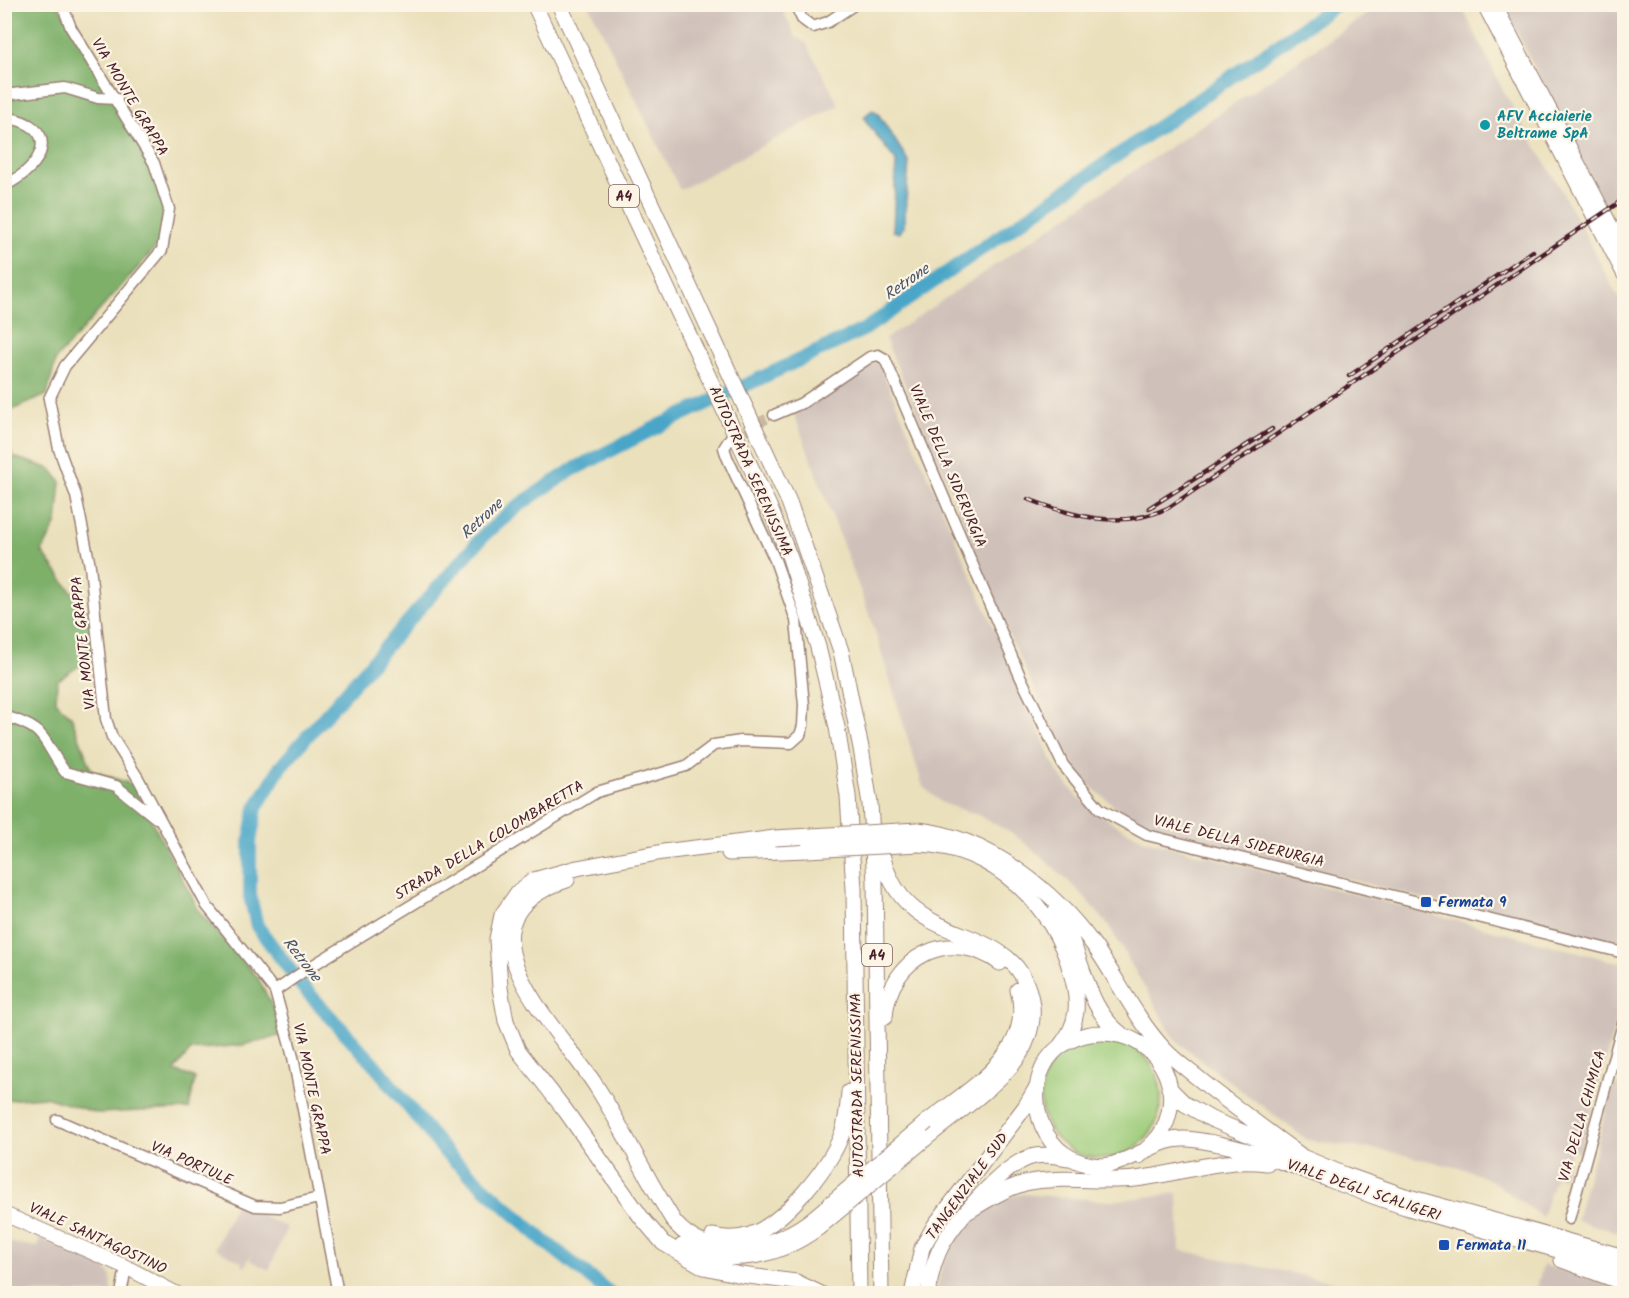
<svg xmlns="http://www.w3.org/2000/svg" width="1629" height="1298" font-family="Kalam,sans-serif">
<style>
.industrial{fill:#cfc1ba}
.green{fill:#9dcc7a;stroke:#747652;stroke-width:1.5}
.forest{fill:#7eb06a;stroke:#64684a;stroke-width:1.5}
.water{fill:#4aa6c8;stroke:#4a627a;stroke-width:1.5}
.lines{fill:none;stroke-linecap:round;stroke-linejoin:round}
.river{stroke:#4aa6c8;stroke-width:14}
.minor-tunnel{stroke:#cab99f;stroke-width:10;stroke-dasharray:10 5;stroke-linecap:butt}
.minor-casing{stroke:#9a8074;stroke-width:13}
.major-casing{stroke:#9a8074;stroke-width:16}
.highway-casing{stroke:#9a8074;stroke-width:17}
.minor{stroke:#fff;stroke-width:10}
.major{stroke:#fff;stroke-width:14}
.highway{stroke:#fff;stroke-width:15}
.rail-casing{stroke:#4a1f2b;stroke-width:4.5}
.rail{stroke:#fcf5e5;stroke-width:2;stroke-dasharray:7;stroke-linecap:butt}
.highway-bridge-casing{stroke:#9a8074;stroke-width:17;stroke-linecap:butt}
.highway-bridge{stroke:#fff;stroke-width:15}
.culture-dot{fill:#0f9aa8;stroke:#fcf5e5;stroke-width:2}
.transit-dot{fill:#1a4fb4;stroke:#fcf5e5;stroke-width:2}
.labels{text-anchor:middle;stroke-width:4.5;stroke-linejoin:round;paint-order:stroke}
.shield{fill:#fcf5e5;stroke:#7f5f63;stroke-width:1.5}
.shield-label{font-size:14px;font-weight:bold;fill:#4a1f2b}
.street-label{font-size:15px;fill:#4a1f2b;stroke:#fcf5e5}
.culture-label{font-size:15px;font-weight:bold;fill:#0d838f;stroke:#fcf5e5;text-anchor:start}
.transit-label{font-size:15px;font-weight:bold;fill:#164399;stroke:#fcf5e5;text-anchor:start}
.water-label{font-size:16px;font-style:italic;fill:#4a556a;stroke:#fcf5e5}
</style>
<rect width="100%" height="100%" fill="#fcf5e5"/>
<filter id="ink" filterUnits="userSpaceOnUse"><feTurbulence type="fractalNoise" baseFrequency=".0167" numOctaves="2"/><feDisplacementMap in="SourceGraphic" scale="12" xChannelSelector="R" yChannelSelector="G"/><feConvolveMatrix kernelMatrix="1 2 1 2 8 2 1 2 1" color-interpolation-filters="sRGB"/></filter>
<filter id="wash" filterUnits="userSpaceOnUse"><feTurbulence type="fractalNoise" baseFrequency=".008" numOctaves="4" result="noise"/><feDisplacementMap in="SourceGraphic" scale="24" xChannelSelector="R" yChannelSelector="G"/><feGaussianBlur stdDeviation="1.35" result="paint"/><feColorMatrix in="noise" values="0 0 0 0 0 0 0 0 0 0 0 0 0 0 0 0 0 1.4 0 .05"/><feComposite in="paint" operator="in"/></filter>
<g filter="url(#wash)">
<rect width="100%" height="100%" fill="#eae0bc"/>
<path class="industrial" d="M589,5h191l16,32 10,6 33,62 -159,85z
M1380,5h81l43,87 59,101 61,115v643l-451,-118 -49,-20 -27,-21 -13,-12 -25,-38 -56,-120 -53,-134 -65,-149z
M1503,5h121v187l-21,11z
M878,361l163,375 16,35 20,25 37,28 31,16 479,124v29l-44,160 -9,-3 -8,28 -7,-2 -14,41 -50,-36 -24,-11 -77,-18 -84,-12 -131,-99 -67,-115 -31,-36 -36,-33 -29,-23 -35,-19 -36,-12 -19,-16 -51,-165 -78,-208z
M1624,1066v168l-48,-14 37,-133 7,-4z
M1178,1193l2,57 208,43 -453,1 8,-31 20,-35 14,-17 26,-14 20,-3 88,7z
M235,1205l29,10 -1,2 24,10 -18,43 -19,-10 2,-8 -7,15 -4,-2 1,-3 -27,-14z
M39,1238l65,28 7,10 1,17h-107v-51l33,5z
M1543,1265l81,24v4l-89,1z"/>
<path class="green" d="M1041 1098a60 60 0 1 1 120 0a60 60 0 1 1-120 0Z"/>
<path class="forest" d="M5,5h53l93,158 15,46 -8,36 -102,114 -9,36 -42,18z
M4,441l10,16 37,12 10,13 -4,40 -15,30 50,67 3,36 -38,26 -1,21 15,14 21,55 40,13 69,130 57,64 28,56 -43,11 -52,5 -17,21 21,7 -6,31 -92,4 -52,-16 -40,3z"/>
<path class="water" d="M872,110l5,2 32,50 -5,65 -5,6 -6,-2 3,-70 -29,-38 -3,-6z"/>
<g class="lines">
<path class="river" d="M611,1294l-68,-54 -97,-87 -73,-90 -71,-77 -45,-60 -7,-30v-54l6,-34 25,-42 203,-231 38,-32 50,-33 93,-47 200,-94 472,-325"/>
</g>
</g>
<g filter="url(#ink)">
<g class="lines">
<path class="minor-tunnel" d="M731,437l43,-22"/>
<g class="minor-casing">
<path id="minor" d="M62,4l9,24 83,135 15,46 -7,41 -97,116 -16,33 10,50 17,47 14,70 16,153 6,18 26,41 69,128 68,85 18,66 45,237
M795,4l7,15 11,8 15,-5 27,-18
M4,95l61,-7 33,10 19,1
M4,117c59,9 41,49 0,69
M774,415l28,-12 68,-46 8,-2 7,4 135,317 43,89 37,44 47,26 477,118
M4,716c45,13 37,23 61,56l51,14 40,32
M275,991l35,-24 287,-175 89,-26 28,-21 27,-4 50,2 9,-8 3,-9 1,-21 -8,-85 -21,-60 -48,-103 -3,-9 7,-11
M57,1120l198,86 25,1 39,-9
M1569,1219l55,-199
M121,1294l5,-27"/>
</g>
<g class="major-casing">
<path id="major" d="M1484,4l140,270
M1494,4l130,247
M4,1214l122,53 51,27"/>
</g>
<g class="highway-casing">
<path id="highway" d="M534,4l235,502 21,52 28,89 19,80 11,69 6,93 5,405
M559,4l230,498 52,149 20,97 9,56 5,77 6,413
M918,830c70,7 137,61 177,117 23,33 41,72 69,102 13,14 30,25 45,38 30,23 60,46 91,68
M775,838l-112,14 -86,16 -43,12 -16,12 -16,23 -5,24 3,49 6,33 12,29 47,60 76,107 22,26 41,24 37,8 55,7 25,12
M919,844c75,3 135,61 153,132 7,26 7,47 -11,69
M881,847c3,24 15,48 34,63 43,34 108,27 117,96 2,21 -7,44 -20,59 -25,28 -59,51 -87,74
M729,853l78,-3
M567,880c-127,42 -6,149 31,209 27,43 49,91 77,134 38,43 103,25 141,-7
M1055,912c30,37 26,92 66,122
M885,1017c4,-61 66,-91 115,-54
M1169,1088l16,16 26,15 132,55 62,22 219,61
M927,1122c42,-33 109,-69 91,-132
M1139,1156c10,-9 19,-16 25,-28 28,-63 -38,-117 -97,-86 -44,24 -38,94 4,116 41,21 61,-6 97,-17 16,-5 34,0 51,3 65,13 126,45 190,64 71,22 144,40 215,60
M967,1212c18,-11 37,-23 58,-29 36,-8 73,0 110,-4 45,-5 86,-22 132,-16
M713,1236c12,3 25,3 37,-1 35,-13 79,-67 92,-101 5,-14 6,-28 7,-42
M682,1246c47,21 95,12 136,-18
M1562,1260l62,23
M912,1294l10,-46 13,-23 90,-118 10,-17
M928,1294c2,-17 6,-34 14,-49 14,-25 59,-77 86,-87 13,-5 28,-2 41,0"/>
</g>
<use href="#minor" class="minor"/>
<use href="#major" class="major"/>
<use href="#highway" class="highway"/>
<g class="rail-casing">
<path id="rail" d="M1349,376l184,-125
M1028,499c46,18 93,31 140,9l456,-309
M1149,508l123,-79"/>
</g>
<use href="#rail" class="rail"/>
<g class="highway-bridge-casing">
<path id="highway-bridge" d="M775,838l143,-8
M807,850l112,-6
M816,1216l111,-94
M818,1228l107,-89"/>
</g>
<use href="#highway-bridge" class="highway-bridge"/>
</g>
</g>
<circle class="culture-dot" cx="1485" cy="125" r="6"/>
<g class="transit-dot">
<rect x="1420" y="896" width="12" height="12" rx="3"/>
<rect x="1438" y="1239" width="12" height="12" rx="3"/>
</g>
<g class="labels">
<g class="shield">
<rect x="609" y="185" width="30" height="22" rx="4.5"/>
<rect x="862" y="944" width="30" height="22" rx="4.5"/>
</g>
<g class="shield-label">
<text x="624" y="201">A4</text>
<text x="877" y="960">A4</text>
</g>
<g class="street-label">
<text transform="translate(130 97) rotate(59)" y="5">VIA MONTE GRAPPA</text>
<text transform="translate(948 466) rotate(67)" y="5">VIALE DELLA SIDERURGIA</text>
<text transform="translate(751 471) rotate(66)" y="5">AUTOSTRADA SERENISSIMA</text>
<text transform="translate(83 643) rotate(-96)" y="5">VIA MONTE GRAPPA</text>
<text transform="translate(489 840) rotate(-31)" y="5">STRADA DELLA COLOMBARETTA</text>
<text transform="translate(1239 841) rotate(14)" y="5">VIALE DELLA SIDERURGIA</text>
<text transform="translate(857 1085) rotate(-91)" y="5">AUTOSTRADA SERENISSIMA</text>
<text transform="translate(312 1089) rotate(78)" y="5">VIA MONTE GRAPPA</text>
<text transform="translate(1582 1116) rotate(-74)" y="5">VIA DELLA CHIMICA</text>
<text transform="translate(192 1163) rotate(24)" y="5">VIA PORTULE</text>
<text transform="translate(967 1186) rotate(-54)" y="5">TANGENZIALE SUD</text>
<text transform="translate(1364 1190) rotate(19)" y="5">VIALE DEGLI SCALIGERI</text>
<text transform="translate(98 1238) rotate(25)" y="5">VIALE SANT'AGOSTINO</text>
</g>
<g class="culture-label">
<text x="1497" y="121">AFV Acciaierie<tspan x="1497" dy="17">Beltrame SpA</tspan></text>
</g>
<g class="transit-label">
<text x="1438" y="907">Fermata 9</text>
<text x="1456" y="1250">Fermata 11</text>
</g>
<g class="water-label">
<text transform="translate(906 281) rotate(-35)" y="6">Retrone</text>
<text transform="translate(481 518) rotate(-43)" y="6">Retrone</text>
<text transform="translate(303 959) rotate(52)" y="6">Retrone</text>
</g>
</g>
<rect width="1629" height="1298" fill="none" stroke="#fcf5e5" stroke-width="24"/>
</svg>
